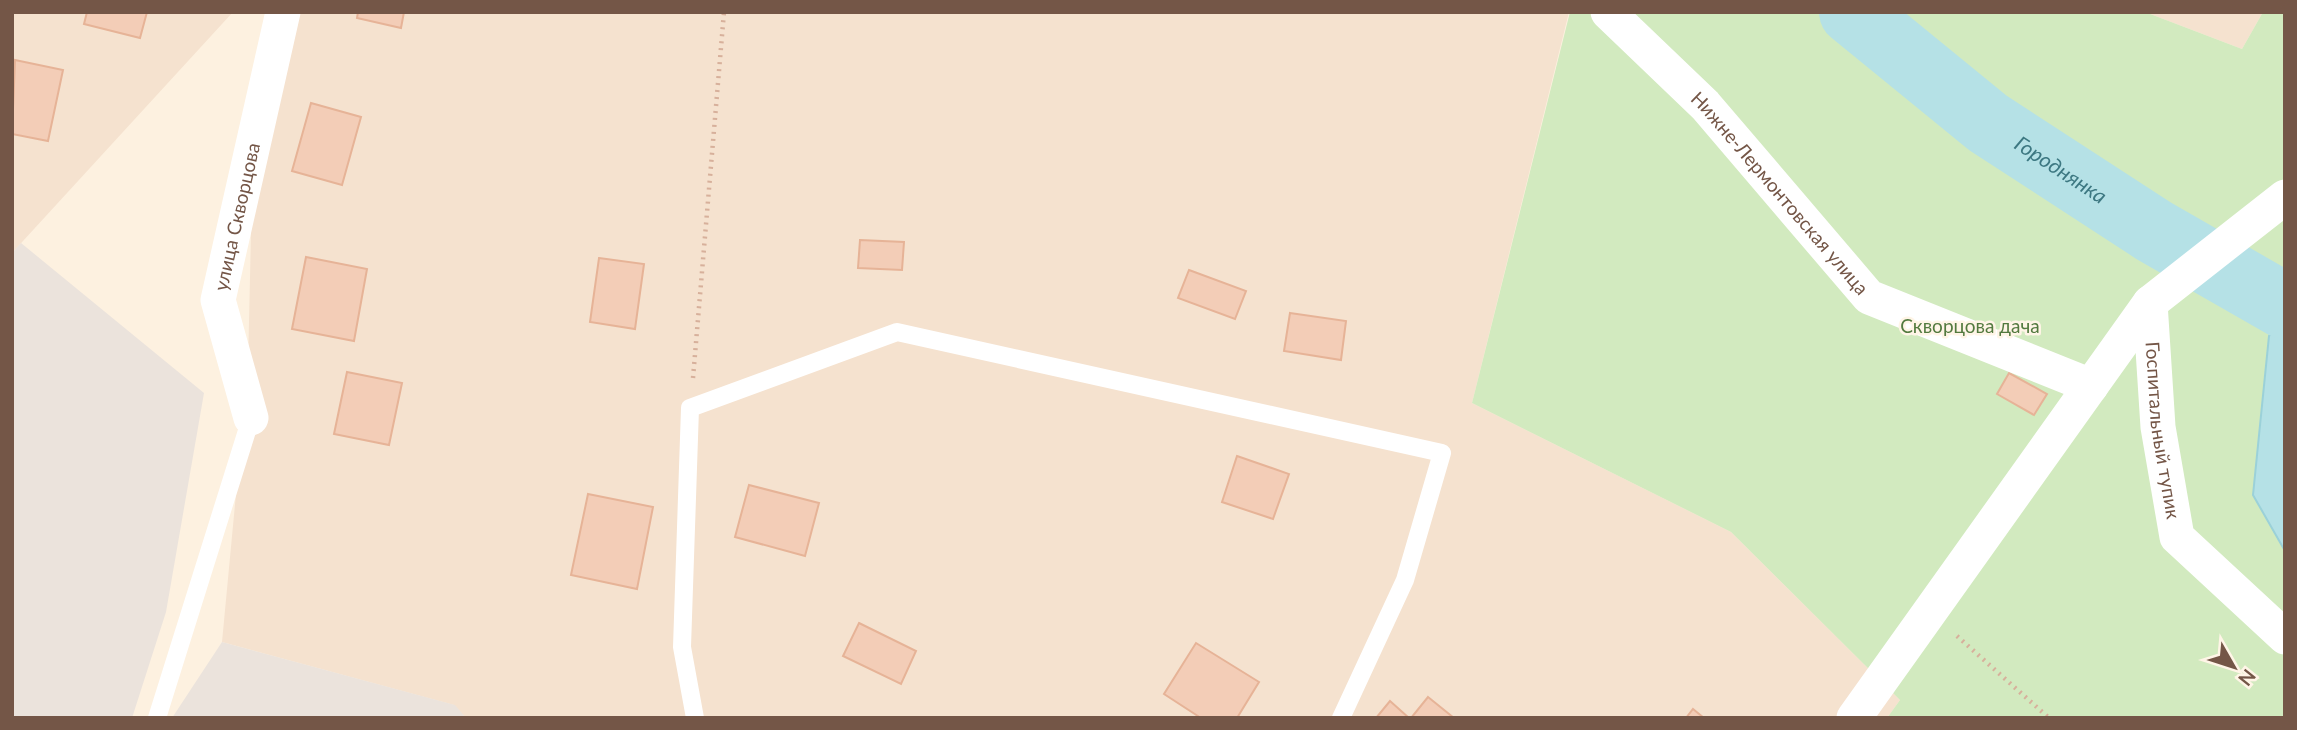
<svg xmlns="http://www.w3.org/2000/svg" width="2297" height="730" font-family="Lato,sans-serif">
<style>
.residential{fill:#f5e2cf}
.industrial{fill:#ebe3dc}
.green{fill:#d2eabf}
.water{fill:#b5e1e6;stroke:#9bd1d9;stroke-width:2}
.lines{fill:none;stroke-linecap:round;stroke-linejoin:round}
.river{stroke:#b5e1e6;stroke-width:66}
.building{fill:#f3cdb7;stroke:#e6b397;stroke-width:2}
.path{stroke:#d7b09b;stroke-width:4.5;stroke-dasharray:2 5;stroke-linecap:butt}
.service{stroke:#fff;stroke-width:18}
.minor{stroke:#fff;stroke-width:35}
.labels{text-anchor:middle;stroke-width:5;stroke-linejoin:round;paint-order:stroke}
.street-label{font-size:19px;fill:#745647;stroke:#fff5e7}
.park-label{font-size:19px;fill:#537a3f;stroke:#fff5e7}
.water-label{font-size:21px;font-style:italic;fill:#3d7882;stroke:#fff5e7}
</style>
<rect width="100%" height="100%" fill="#fdf1e0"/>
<path class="residential" d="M12,12h221l-221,241z
M293,12h1276l-97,391 259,129 169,168 -13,18h-1421l-12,-13 -232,-63 26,-275 4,-179z
M2145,12h118l-21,37z"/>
<path class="industrial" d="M21,243l183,150 -38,219 -34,106h-120v-465z
M222,642l233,63 11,13h-294z"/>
<path class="green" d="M1570,12h575l97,37 21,-37h22v706h-398l13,-18 -169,-168 -259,-129z"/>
<path class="water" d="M2285,318v233l-32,-56 16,-159z"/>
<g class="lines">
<path class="river" id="s1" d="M1852,12l136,111 166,108 131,75"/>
</g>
<path class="building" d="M87,12h60l-7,26 -56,-14z
M358,12h46l-3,16 -44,-10z
M15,60l48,10 -15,71 -36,-7z
M311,103l50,14 -19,68 -50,-14z
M860,240l44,2 -2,28 -44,-2z
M306,257l61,12 -13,72 -62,-12z
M599,258l45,6 -9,65 -45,-7z
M1189,270l57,21 -11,28 -57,-21z
M1290,313l56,8 -5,39 -57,-9z
M347,372l55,11 -13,62 -55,-11z
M2009,373l38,21 -13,21 -37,-21z
M1237,456l52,18 -16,45 -51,-17z
M749,485l70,18 -14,53 -70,-19z
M588,494l65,13 -16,82 -66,-14z
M859,623l57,28 -15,33 -58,-28z
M1196,643l63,39 -22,36h-36l-37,-24z
M1428,697l26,21h-43z
M1390,701l19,17h-33z
M1693,709l11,9h-18z"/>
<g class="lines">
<path class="path" d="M693,378l31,-366
M1957,636l92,82"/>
<path class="service" d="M157,718l94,-300
M695,718l-13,-71 8,-239 207,-76 545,121 -37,127 -64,138"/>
<g class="minor">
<path id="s2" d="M1608,12l97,93 164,192 222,89"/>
<path id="s3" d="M2150,303l8,124 19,110 108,100"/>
<path id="s4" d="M251,418l-33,-118 65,-288"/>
<path d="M1854,718l296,-415 135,-106"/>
</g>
</g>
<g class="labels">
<g class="street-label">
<text dy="7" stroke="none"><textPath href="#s2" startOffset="250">Нижне-Лермонтовская улица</textPath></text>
<text dy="7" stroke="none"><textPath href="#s4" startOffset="208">улица Скворцова</textPath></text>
<text dy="7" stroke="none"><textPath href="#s3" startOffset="128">Госпитальный тупик</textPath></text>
</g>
<g class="park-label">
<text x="1970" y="333">Скворцова дача</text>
</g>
<g class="water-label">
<text dy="7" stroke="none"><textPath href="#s1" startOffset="262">Городнянка</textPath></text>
</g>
</g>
<rect width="2297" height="730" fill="none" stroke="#745647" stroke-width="28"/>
<g transform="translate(2234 667) rotate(129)" stroke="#fff5e7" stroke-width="5" paint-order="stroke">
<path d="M0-5L12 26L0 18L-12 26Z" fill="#745647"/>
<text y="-10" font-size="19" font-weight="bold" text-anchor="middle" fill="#745647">N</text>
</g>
</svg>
